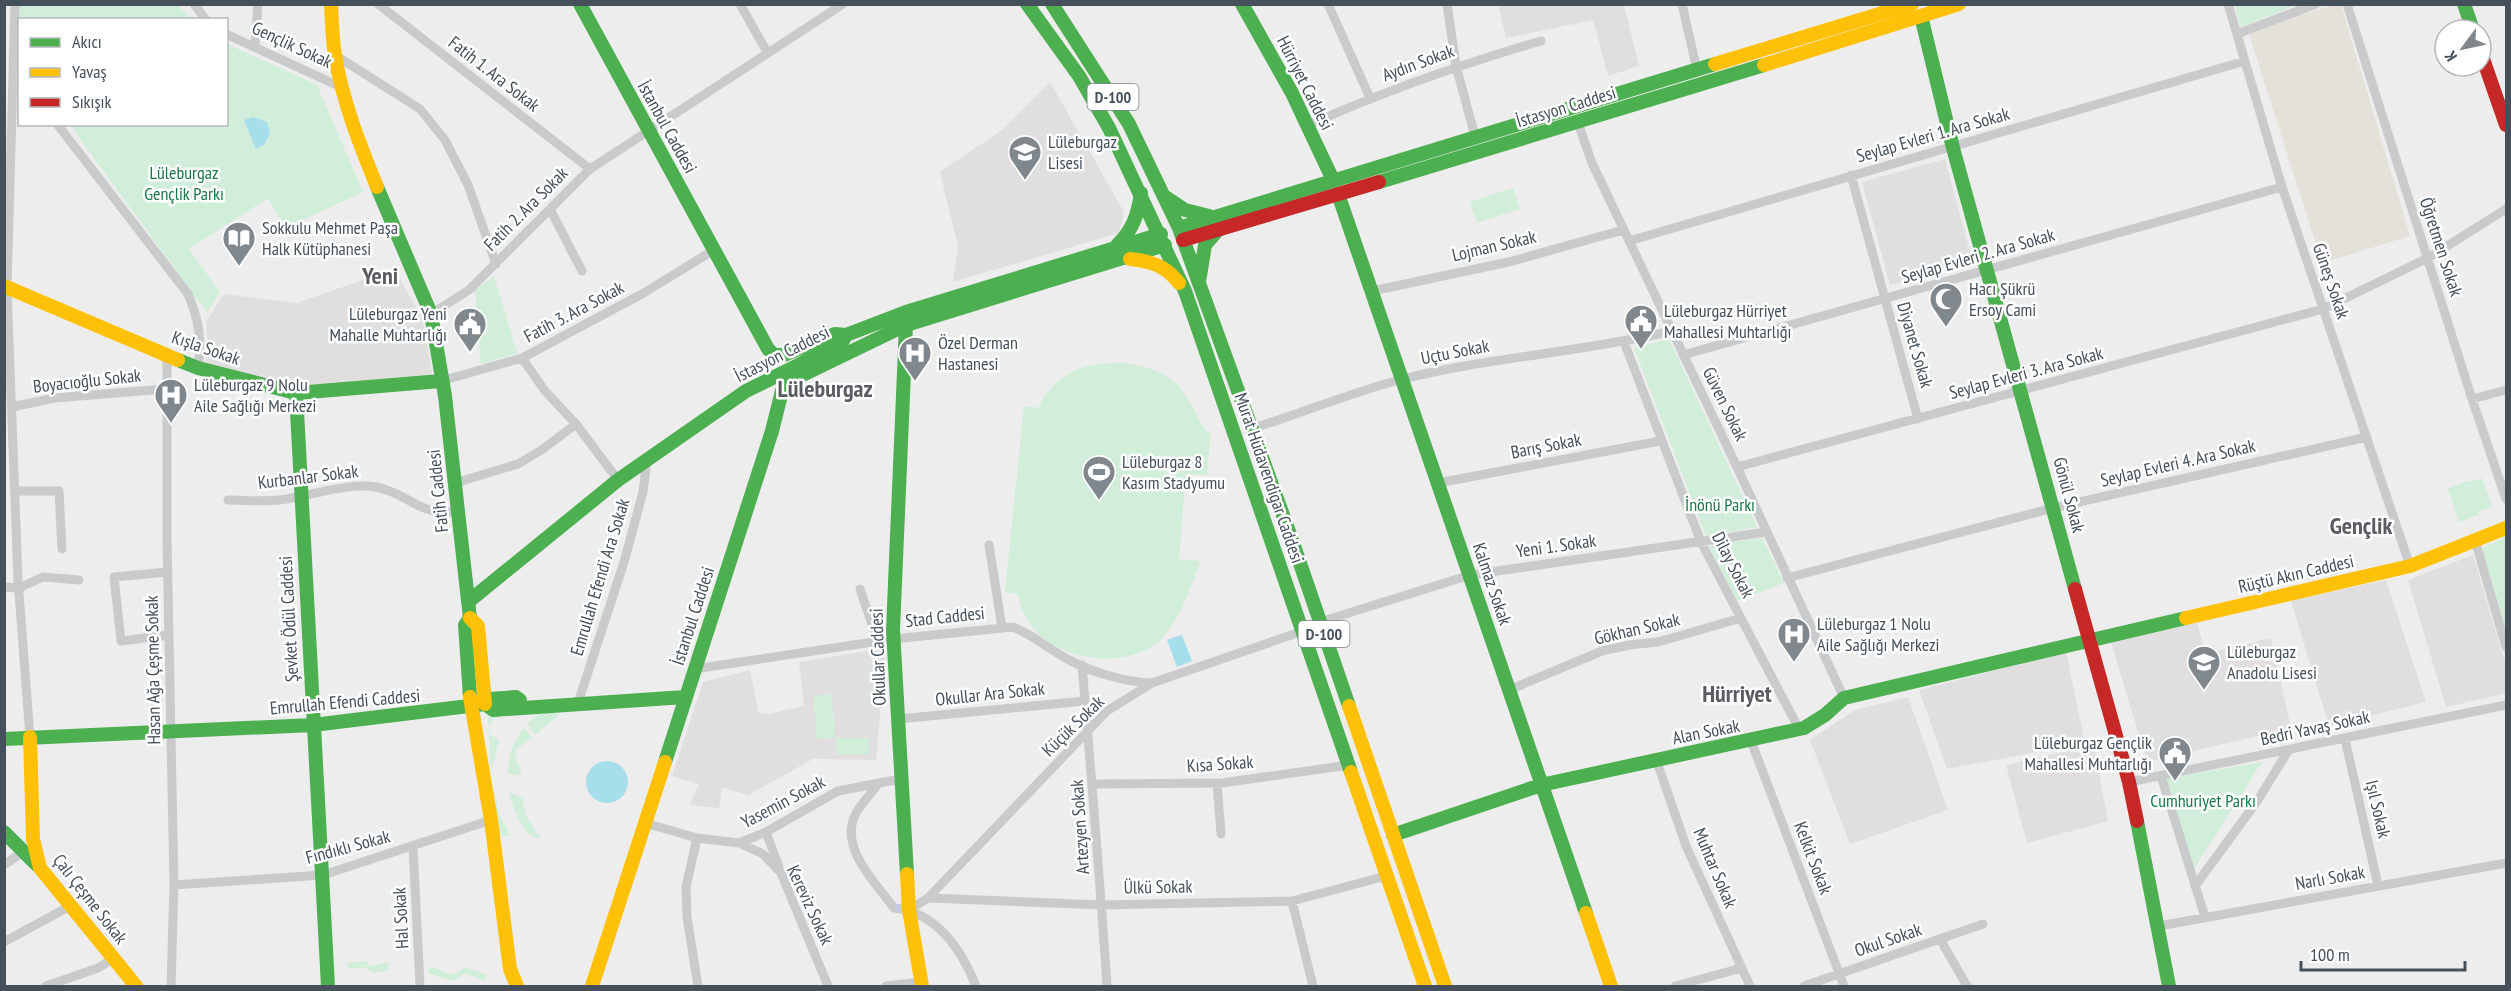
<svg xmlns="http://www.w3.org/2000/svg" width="2511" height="991" font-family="'PT Sans Narrow',sans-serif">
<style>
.commercial{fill:#e3e1da}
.education{fill:#e0dedf}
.green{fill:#d1eedb}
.water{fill:#a6deec}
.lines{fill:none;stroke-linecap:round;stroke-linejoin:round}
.street{stroke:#c8cacc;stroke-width:9}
.fast{stroke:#4caf50;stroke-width:14}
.slow{stroke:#ffc107;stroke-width:14}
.jam{stroke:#c62828;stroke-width:14}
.labels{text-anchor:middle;stroke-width:5;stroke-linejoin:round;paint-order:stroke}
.shield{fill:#fff;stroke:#7d848c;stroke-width:1.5}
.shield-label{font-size:16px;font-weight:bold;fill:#45505a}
.street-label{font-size:18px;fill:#45505a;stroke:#fff}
.poi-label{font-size:18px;fill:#45505a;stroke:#fff;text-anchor:start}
.park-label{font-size:18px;fill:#177a47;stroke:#fff}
.district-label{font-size:24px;font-weight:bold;fill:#595d61;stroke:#fff}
</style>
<rect width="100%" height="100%" fill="#eeeded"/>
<path class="commercial" d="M2333,5h8l69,231 -88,27 -74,-232z"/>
<path class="education" d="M1498,5h126l15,61 -31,10 -15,-56 -87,18z
M1050,82l74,130 -5,21 -166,49 5,-35 -18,-75 62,-42z
M1945,159l28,104 -83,22 -28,-103z
M394,269l28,48 11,60 -127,12 -101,-25 3,-18 -2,-24 18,-28 73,9z
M2473,555l33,111v27l-60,14 -38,-127z
M2386,580l40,122 -97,24 -38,-125z
M2197,623l9,31 65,-16 20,90 -144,34 -36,-120z
M886,648l-10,112 -63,-1 -65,36 -26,-8 -3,21 -29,-3 9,-21 -27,-8 31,-94 47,-12 9,43 10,1 35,-8 -5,-44z
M2066,652l19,91 -138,26 -28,-79z
M1908,697l40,113 -98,34 -40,-104 45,-30z
M2094,745l14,76 -81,22 -21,-78z"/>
<path class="green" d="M2234,4h63v1l-56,22z
M19,5h159l13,14 -171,1 -1,35z
M227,44l90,41 46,107 -78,36 -17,-30 -79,51 31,43 -13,21 -137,-188 156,-1z
M1513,188l7,21 -43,14 -7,-21z
M494,276l23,77 -36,11c-3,-25 -2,-49 -7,-73z
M1669,339l88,188 -51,9 -72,-188z
M1126,363c53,10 55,23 79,67l6,1 -4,44 -21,-1 -7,85 22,2c-11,26 -21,62 -43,81 -44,35 -133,12 -140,-48l-13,-2 19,-186 14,2c19,-38 47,-46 88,-45z
M2482,478l10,29 -14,5 -10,-30z
M2467,481l12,34 -20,7 -11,-34z
M2506,537v92l-24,-81z
M1762,538l22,45 -47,18 -28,-55z
M832,694l3,43 -18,2 -4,-43z
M546,708l13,7 -24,20 -8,-11z
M488,717h13l-7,1 -5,8 1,9 9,5 -8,32z
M524,728l8,9 -17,14c0,10 6,14 6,24l-13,-1c0,-19 5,-31 16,-46z
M836,738h33v16h-33z
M2262,762l-68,107 -29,-90z
M494,788l5,25 11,22 -6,1 -6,-3z
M509,792l14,6c0,17 9,28 18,41 -20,-2 -27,-30 -32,-47z
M365,961l7,5 16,-4 1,8 -16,3 -7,-5 -18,1 -1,-6z
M430,966l23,9 13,-8 21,8 -3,6 -18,-8 -14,8 -24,-8z"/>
<path class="water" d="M253,117l14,5 3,11 -6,12 -8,4 -12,-29z
M1182,635l10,26 -15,6 -10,-27z
M586 782a21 21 0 1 1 42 0a21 21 0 1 1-42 0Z"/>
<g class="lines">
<path class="street" d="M15,4l-8,284 11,292 12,157
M194,4l12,16
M378,4l212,165
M740,4l27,48
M1328,4l42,94
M1447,4l9,62 19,70
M1682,4l15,66
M2228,4l54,183 128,379
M2347,4l125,395 34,100
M226,34l117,54
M2237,34l79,-30
M255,46l3,-42
M335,55l85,54 25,31 23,45 28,79
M1578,123l14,40 145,304 107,231
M57,124l131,170c11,26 14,46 10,74
M1309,125c75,-34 153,-61 232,-84
M1851,175l67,244
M550,209l32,62
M1629,241l616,-180
M1372,291l137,-29 114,-32
M431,314l38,-24 121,-121 253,-165
M1624,342l77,200 98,187
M167,353v187l7,345 -3,101
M1683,355l599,-168
M522,358l23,33 31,33 42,56
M441,381l81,-23 120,-64 72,-44
M2472,399l34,-9
M12,407l43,-9 110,-9
M1251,429c51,-16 101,-37 152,-50 88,-22 180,-27 269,-48
M1737,467l586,-158 105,-51 78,-49
M455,483l63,-19 25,-15 33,-25
M1438,483l222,-42
M15,491h44l3,58
M228,500c17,0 35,2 51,0 28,-3 69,-18 97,-13 33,6 44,31 82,24
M2475,540l31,107
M989,545l13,83
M168,572l-54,5 7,64 47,-6
M1787,578l266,-70 314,-71
M4,587l15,1 24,-11 36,3
M860,589l18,53
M1320,622l150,-47 296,-43
M1082,665c9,107 18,214 25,321
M694,669l199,-30 120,-12c18,7 32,19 49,29 25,15 61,26 90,27
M1509,690l93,-39 27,-6 29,-3 83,-24
M578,703l46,-141 19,-70 4,-32
M898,719l187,-18
M2345,739l33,146
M1751,741l93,245
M1656,759l30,87 64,140
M2161,776l44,141
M901,779l-22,4c-8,10 -17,20 -23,30 -18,34 19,69 38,95 43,4 67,41 82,78
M2129,782l377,-77
M1217,783l4,51
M1094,784l128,-1 127,-18
M645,823l52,15 42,5 24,11 18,19 47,113
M766,832l13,35
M697,838l-11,49 1,30 11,69
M739,843l27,-11 72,-41 41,-8
M413,847l7,139
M4,865l20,-14
M174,885l149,-10 168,-55
M2195,886l63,-86 30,-49
M928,898l174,7 190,-4 94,-25
M1292,901l21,85
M909,910l19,-12 179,-187 45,-28 151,-52
M2159,926l347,-63
M1940,939l27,47
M4,942l66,-36
M46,986l52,-18 16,-10
M886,986l35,-4
M1675,986l67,-18
M1804,986l179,-62"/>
<path class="fast" d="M580,4l188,345 6,6h10l51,-21 11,1 60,-23 255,-78
M1027,4l52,72 30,52 76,163 166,481
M1052,4l77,120 50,104 113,312 57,166
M1242,4l50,89 41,87
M2464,4l9,26
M1921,16l32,132 122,441
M1379,182l385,-117
M377,187l54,127 14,82 25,222 -5,7 5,72
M1338,194l248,719
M1164,196l21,14 24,6
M1179,228l536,-164
M1117,245c16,-15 21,-31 24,-52
M1199,282l6,-37 14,-16
M906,325l-13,305 14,244
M178,360l20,8 98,25 145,-12
M296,393l32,593
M468,602l150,-122 128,-89 95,-47 5,-9
M485,704l5,-5 26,-2 4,3v8
M4,739l309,-14 172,-21 8,6 192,-13
M665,762l107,-331 10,-40 6,-9 118,-57 259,-80
M2137,821l32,165
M4,832l33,33
M1393,835l148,-50 263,-57 21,-13 19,-17 342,-80"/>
<path class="slow" d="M331,4c1,17 1,34 4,51 7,45 25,90 42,132
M1715,64l197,-60
M1764,65l195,-61
M1130,259c21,2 36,7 49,24
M4,286l174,74
M470,618l8,8 7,78
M2186,618l224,-52 96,-38
M470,697l21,123 19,149 7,17
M1349,706l96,280
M30,737l3,102 7,29 96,118
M1351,772l74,214
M907,874l2,36 13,76
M1586,913l25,73
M592,986l73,-224"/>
<path class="jam" d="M2481,53l25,72
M1183,240l196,-58
M2075,589l54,193 8,39"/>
</g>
<defs>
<g id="school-pin" transform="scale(1.725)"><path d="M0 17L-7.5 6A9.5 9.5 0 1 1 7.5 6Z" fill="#80878d" stroke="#fff"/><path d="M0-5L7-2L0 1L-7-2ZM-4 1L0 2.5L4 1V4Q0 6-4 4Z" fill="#fff"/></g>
<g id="library-pin" transform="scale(1.725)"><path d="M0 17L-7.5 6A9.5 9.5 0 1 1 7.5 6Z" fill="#80878d" stroke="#fff"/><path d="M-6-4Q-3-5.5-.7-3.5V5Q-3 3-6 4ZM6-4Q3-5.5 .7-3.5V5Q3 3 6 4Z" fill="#fff"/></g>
<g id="mosque-pin" transform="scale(1.725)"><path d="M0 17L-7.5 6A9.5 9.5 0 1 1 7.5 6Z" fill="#80878d" stroke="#fff"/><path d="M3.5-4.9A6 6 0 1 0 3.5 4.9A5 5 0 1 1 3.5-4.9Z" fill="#fff"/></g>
<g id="civic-pin" transform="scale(1.725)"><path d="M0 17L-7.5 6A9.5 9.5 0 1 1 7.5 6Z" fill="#80878d" stroke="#fff"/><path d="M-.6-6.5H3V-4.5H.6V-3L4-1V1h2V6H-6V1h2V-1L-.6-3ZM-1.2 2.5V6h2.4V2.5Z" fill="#fff"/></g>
<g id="hospital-pin" transform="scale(1.725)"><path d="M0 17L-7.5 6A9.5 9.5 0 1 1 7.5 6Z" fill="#80878d" stroke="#fff"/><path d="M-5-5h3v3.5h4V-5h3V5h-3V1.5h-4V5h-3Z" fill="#fff"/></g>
<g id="stadium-pin" transform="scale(1.725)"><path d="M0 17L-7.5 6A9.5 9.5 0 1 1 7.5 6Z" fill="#80878d" stroke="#fff"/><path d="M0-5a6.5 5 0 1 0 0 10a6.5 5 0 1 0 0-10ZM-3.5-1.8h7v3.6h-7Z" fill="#fff"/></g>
</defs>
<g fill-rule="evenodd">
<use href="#school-pin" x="1025" y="152"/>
<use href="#library-pin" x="239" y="238"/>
<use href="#mosque-pin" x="1946" y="299"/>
<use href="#civic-pin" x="1641" y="321"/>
<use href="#civic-pin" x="470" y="324"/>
<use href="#hospital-pin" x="915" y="353"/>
<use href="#hospital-pin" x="171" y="395"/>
<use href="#stadium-pin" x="1099" y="472"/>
<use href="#hospital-pin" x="1794" y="634"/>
<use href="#school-pin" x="2204" y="662"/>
<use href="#civic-pin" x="2175" y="753"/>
</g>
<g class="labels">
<g class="shield">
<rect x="1087.5" y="84" width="51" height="26" rx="4.5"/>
<rect x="1298.5" y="621" width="51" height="26" rx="4.5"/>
</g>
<g class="shield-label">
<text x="1113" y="103">D-100</text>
<text x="1324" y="640">D-100</text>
</g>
<g class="street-label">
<text transform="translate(292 45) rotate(25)" y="6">Gençlik Sokak</text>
<text transform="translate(1418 63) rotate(-20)" y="6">Aydın Sokak</text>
<text transform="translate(494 74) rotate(38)" y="6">Fatih 1. Ara Sokak</text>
<text transform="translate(1305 83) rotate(63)" y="6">Hürriyet Caddesi</text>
<text transform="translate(1566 107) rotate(-17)" y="6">İstasyon Caddesi</text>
<text transform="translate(667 127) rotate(61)" y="6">İstanbul Caddesi</text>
<text transform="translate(1933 135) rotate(-16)" y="6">Seylap Evleri 1. Ara Sokak</text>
<text transform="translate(526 209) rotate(-45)" y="6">Fatih 2. Ara Sokak</text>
<text transform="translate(1494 246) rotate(-13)" y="6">Lojman Sokak</text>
<text transform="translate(2441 247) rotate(72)" y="6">Öğretmen Sokak</text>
<text transform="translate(1978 256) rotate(-16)" y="6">Seylap Evleri 2. Ara Sokak</text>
<text transform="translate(2331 281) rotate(71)" y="6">Güneş Sokak</text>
<text transform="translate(574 312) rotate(-28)" y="6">Fatih 3. Ara Sokak</text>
<text transform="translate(1915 345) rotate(74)" y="6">Diyanet Sokak</text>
<text transform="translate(206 348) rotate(19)" y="6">Kışla Sokak</text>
<text transform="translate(1455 352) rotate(-11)" y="6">Uçtu Sokak</text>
<text transform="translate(782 354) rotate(-27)" y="6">İstasyon Caddesi</text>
<text transform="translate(2026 373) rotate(-15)" y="6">Seylap Evleri 3. Ara Sokak</text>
<text transform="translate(87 381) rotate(-6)" y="6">Boyacıoğlu Sokak</text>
<text transform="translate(1725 404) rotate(64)" y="6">Güven Sokak</text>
<text transform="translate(1546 446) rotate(-11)" y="6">Barış Sokak</text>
<text transform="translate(2178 463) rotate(-13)" y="6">Seylap Evleri 4. Ara Sokak</text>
<text transform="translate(308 477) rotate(-7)" y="6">Kurbanlar Sokak</text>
<text transform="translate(1269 478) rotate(71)" y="6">Murat Hüdavendigar Caddesi</text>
<text transform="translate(438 491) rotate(-96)" y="6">Fatih Caddesi</text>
<text transform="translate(2069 495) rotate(75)" y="6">Gönül Sokak</text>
<text transform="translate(1556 546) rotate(-8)" y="6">Yeni 1. Sokak</text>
<text transform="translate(1733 565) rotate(63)" y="6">Dilay Sokak</text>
<text transform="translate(2296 574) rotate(-13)" y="6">Rüştü Akın Caddesi</text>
<text transform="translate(600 577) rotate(-73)" y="6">Emrullah Efendi Ara Sokak</text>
<text transform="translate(1492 584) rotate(71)" y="6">Kalmaz Sokak</text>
<text transform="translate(693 616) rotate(-72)" y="6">İstanbul Caddesi</text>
<text transform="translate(945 617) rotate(-6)" y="6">Stad Caddesi</text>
<text transform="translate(289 619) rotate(-93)" y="6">Şevket Ödül Caddesi</text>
<text transform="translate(1637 629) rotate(-13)" y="6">Gökhan Sokak</text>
<text transform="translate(878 657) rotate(-92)" y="6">Okullar Caddesi</text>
<text transform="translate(153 670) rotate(-91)" y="6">Hasan Ağa Çeşme Sokak</text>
<text transform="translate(990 694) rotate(-6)" y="6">Okullar Ara Sokak</text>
<text transform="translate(345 702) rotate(-5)" y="6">Emrullah Efendi Caddesi</text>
<text transform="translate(1073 726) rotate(-44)" y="6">Küçük Sokak</text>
<text transform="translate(2315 728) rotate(-12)" y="6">Bedri Yavaş Sokak</text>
<text transform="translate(1706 732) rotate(-11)" y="6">Alan Sokak</text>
<text transform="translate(1220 764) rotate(-4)" y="6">Kısa Sokak</text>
<text transform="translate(783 802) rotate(-28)" y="6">Yasemin Sokak</text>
<text transform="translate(2378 809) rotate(77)" y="6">Işıl Sokak</text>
<text transform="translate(1080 827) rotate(-94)" y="6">Artezyen Sokak</text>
<text transform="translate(348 847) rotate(-15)" y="6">Fındıklı Sokak</text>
<text transform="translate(1813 858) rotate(69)" y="6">Kelkit Sokak</text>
<text transform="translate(1715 868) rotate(67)" y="6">Muhtar Sokak</text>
<text transform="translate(2330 878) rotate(-10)" y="6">Narlı Sokak</text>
<text transform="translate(1158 887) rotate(-1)" y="6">Ülkü Sokak</text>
<text transform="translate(90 899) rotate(52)" y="6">Çalı Çeşme Sokak</text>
<text transform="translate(810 905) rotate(65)" y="6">Kereviz Sokak</text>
<text transform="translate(401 918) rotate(-93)" y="6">Hal Sokak</text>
<text transform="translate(1888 940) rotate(-19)" y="6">Okul Sokak</text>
</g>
<g class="poi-label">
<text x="1048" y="148">Lüleburgaz<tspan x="1048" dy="21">Lisesi</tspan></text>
<text x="262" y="234">Sokkulu Mehmet Paşa<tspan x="262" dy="21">Halk Kütüphanesi</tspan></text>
<text x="1969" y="295">Hacı Şükrü<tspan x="1969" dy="21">Ersoy Cami</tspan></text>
<text x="1664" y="317">Lüleburgaz Hürriyet<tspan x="1664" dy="21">Mahallesi Muhtarlığı</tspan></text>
<text x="447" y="320" text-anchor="end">Lüleburgaz Yeni<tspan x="447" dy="21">Mahalle Muhtarlığı</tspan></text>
<text x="938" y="349">Özel Derman<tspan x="938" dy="21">Hastanesi</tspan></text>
<text x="194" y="391">Lüleburgaz 9 Nolu<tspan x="194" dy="21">Aile Sağlığı Merkezi</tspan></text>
<text x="1122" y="468">Lüleburgaz 8<tspan x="1122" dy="21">Kasım Stadyumu</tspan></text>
<text x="1817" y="630">Lüleburgaz 1 Nolu<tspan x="1817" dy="21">Aile Sağlığı Merkezi</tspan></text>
<text x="2227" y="658">Lüleburgaz<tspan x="2227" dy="21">Anadolu Lisesi</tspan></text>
<text x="2152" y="749" text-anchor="end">Lüleburgaz Gençlik<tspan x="2152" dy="21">Mahallesi Muhtarlığı</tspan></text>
</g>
<g class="park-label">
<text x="184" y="179">Lüleburgaz<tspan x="184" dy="21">Gençlik Parkı</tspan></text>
<text x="1720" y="511">İnönü Parkı</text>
<text x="2203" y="807">Cumhuriyet Parkı</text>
</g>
<g class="district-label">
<text x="380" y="284">Yeni</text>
<text x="825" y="397">Lüleburgaz</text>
<text x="2361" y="534">Gençlik</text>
<text x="1737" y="702">Hürriyet</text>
</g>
</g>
<rect width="2511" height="991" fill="none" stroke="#45505a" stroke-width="12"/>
<rect x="18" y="18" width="210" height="108" fill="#ffffff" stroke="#b5b9bd" stroke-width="1.5"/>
<rect x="30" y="38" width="30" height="9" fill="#4caf50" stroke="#b5b9bd" stroke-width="1.5"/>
<text x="72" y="48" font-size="18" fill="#45505a">Akıcı</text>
<rect x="30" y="68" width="30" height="9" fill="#ffc107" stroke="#b5b9bd" stroke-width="1.5"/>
<text x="72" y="78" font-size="18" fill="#45505a">Yavaş</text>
<rect x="30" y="98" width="30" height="9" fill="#c62828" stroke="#b5b9bd" stroke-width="1.5"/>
<text x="72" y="108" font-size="18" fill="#45505a">Sıkışık</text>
<g transform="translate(2463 48) rotate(237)"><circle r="28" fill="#ffffff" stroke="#b5b9bd" stroke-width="1.5"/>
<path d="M0-4.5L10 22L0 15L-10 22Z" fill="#80878d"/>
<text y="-9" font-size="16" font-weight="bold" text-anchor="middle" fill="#45505a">K</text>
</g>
<path d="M2301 961v9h164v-9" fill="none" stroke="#45505a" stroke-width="3"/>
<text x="2310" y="961" font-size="18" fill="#45505a" stroke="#ffffff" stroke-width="4.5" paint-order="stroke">100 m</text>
</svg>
